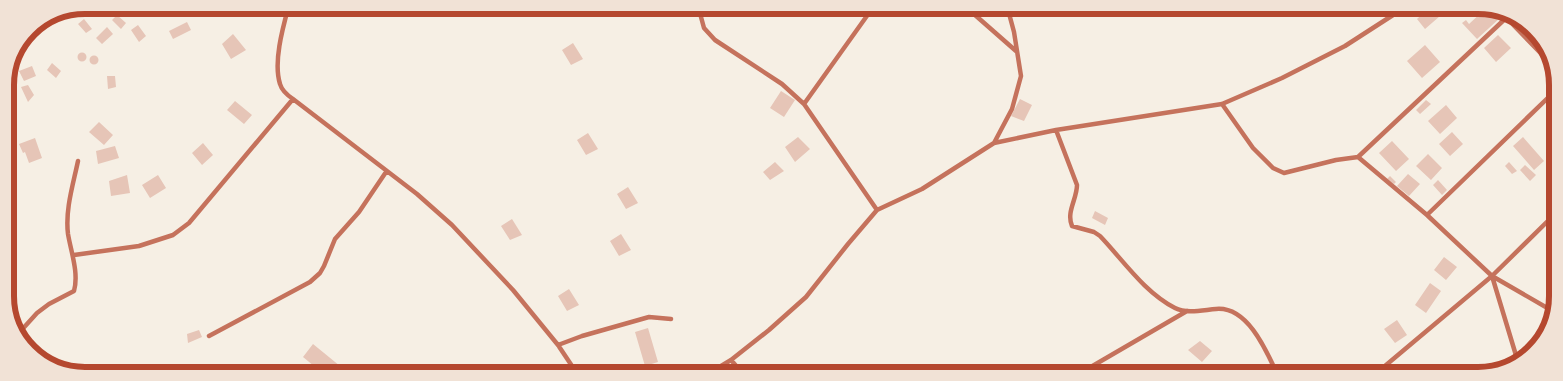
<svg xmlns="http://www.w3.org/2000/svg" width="1563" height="381" font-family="'PT Sans Narrow',sans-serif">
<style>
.building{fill:#e6c5b7}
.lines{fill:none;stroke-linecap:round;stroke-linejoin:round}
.minor{stroke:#c5725c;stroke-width:4.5}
.rim{fill:none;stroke:#b5482f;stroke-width:6}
</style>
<rect width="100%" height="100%" fill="#f6efe4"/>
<path class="building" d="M118,5h10l-5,5z
M1430,7l10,9 -15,13 -8,-10z
M1479,7h10l11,11 -23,21 -15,-16 4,-3 3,4 14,-13z
M117,15l9,8 -5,6 -9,-9z
M84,19l8,10 -6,4 -8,-9z
M187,22l4,8 -18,9 -4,-8z
M138,25l8,11 -7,6 -8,-12z
M107,27l6,7 -11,10 -6,-6z
M233,34l13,16 -15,9 -9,-15z
M1498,35l13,13 -15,14 -12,-14z
M573,43l10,16 -12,6 -9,-15z
M1425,45l15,17 -18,16 -15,-17z
M77.5 57a4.5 4.5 0 1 1 9 0a4.5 4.5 0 1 1-9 0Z
M89.5 60a4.5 4.5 0 1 1 9 0a4.5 4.5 0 1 1-9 0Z
M52,63l9,8 -5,7 -9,-8z
M32,66l4,10 -12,5 -5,-10z
M107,76h8l1,11 -8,2z
M28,85l6,10 -6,7 -7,-15z
M781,91l14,9 -11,17 -14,-9z
M1020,99l12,6 -8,16 -13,-5z
M1426,100l5,4 -11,10 -4,-4z
M235,101l17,14 -8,9 -17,-14z
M1446,105l11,13 -17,16 -12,-13z
M99,122l14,13 -9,10 -15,-13z
M1452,132l11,12 -13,12 -11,-12z
M588,133l10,16 -12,6 -9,-15z
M798,137l12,12 -15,13 -10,-15z
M1523,137l21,24 -10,9 -21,-24z
M35,138l7,20 -13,5 -4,-11 -2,1 -4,-9z
M1392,141l17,18 -13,12 -17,-18z
M203,143l10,12 -11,10 -10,-12z
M115,146l4,12 -21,6 -2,-13z
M1428,154l14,14 -11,12 -15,-14z
M775,162l9,9 -14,9 -7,-8z
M1509,162l8,9 -5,3 -7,-8z
M1525,165l11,10 -6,6 -10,-11z
M1408,174l12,10 -11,12 -12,-10z
M127,175l3,18 -19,3 -2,-15z
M158,175l8,13 -16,10 -8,-13z
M1390,176l6,6 -2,2 -7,-5z
M1438,180l9,10 -5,5 -9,-10z
M628,187l10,16 -12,6 -9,-15z
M1095,211l13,7 -3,7 -13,-7z
M512,219l10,16 -12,5 -9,-14z
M621,234l10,16 -12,6 -9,-15z
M1444,257l13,10 -11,13 -12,-10z
M1430,283l11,8 -15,22 -11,-8z
M569,289l10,16 -12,6 -9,-15z
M1397,320l10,15 -12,8 -11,-14z
M648,328l10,34 -13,4 -10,-34z
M199,330l3,7 -14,6 -1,-9z
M1200,341l12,10 -10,11 -14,-12z
M313,344l38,31h-26l-22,-18z
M1354,364l7,12h-21l-2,-3z
M1113,365l5,10h-15l-3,-5z
M291,368l9,7h-14z"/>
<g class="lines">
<path class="minor" d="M289,5c-6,22 -16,57 -9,79 2,7 7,11 13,15l124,95 35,31 61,65 45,55 20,30
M698,6l6,22 11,12 67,44 22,20 73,106
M959,6l16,9 41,36
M1497,8l59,61
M804,104l70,-98
M1222,104l31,44 20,20 11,5 52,-13 22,-3 148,-139
M1056,130l21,55c0,14 -11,27 -5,41l22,6 6,4c23,24 44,56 75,72 12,6 28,2 41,1 32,-3 51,43 62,67
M994,143l62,-13 166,-26 60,-26 63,-32 62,-40
M1358,157l69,58 65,61 64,37
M1427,215l129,-125
M74,255l65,-9 34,-11 16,-12 104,-124
M1492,276l26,86
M18,334l19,-21 12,-9 25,-13c5,-18 -3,-39 -6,-57 -3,-24 5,-49 10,-73
M209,336l101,-54 10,-9 4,-7 11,-27 24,-27 27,-40
M558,345l24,-9 67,-19 22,2
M731,360l13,15
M706,375l25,-15 38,-30 37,-33 42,-53 29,-34 45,-21 72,-46 18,-34 9,-33 -7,-44 -7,-26
M1077,375l110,-64
M1373,376l119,-100 64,-63"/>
</g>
<path d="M0 0H1563V381H0ZM85 14H1478A71 71 0 0 1 1549 85V296A71 71 0 0 1 1478 367H85A71 71 0 0 1 14 296V85A71 71 0 0 1 85 14Z" fill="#f1e2d6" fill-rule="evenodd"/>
<path class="rim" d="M85 14H1478A71 71 0 0 1 1549 85V296A71 71 0 0 1 1478 367H85A71 71 0 0 1 14 296V85A71 71 0 0 1 85 14Z"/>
</svg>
